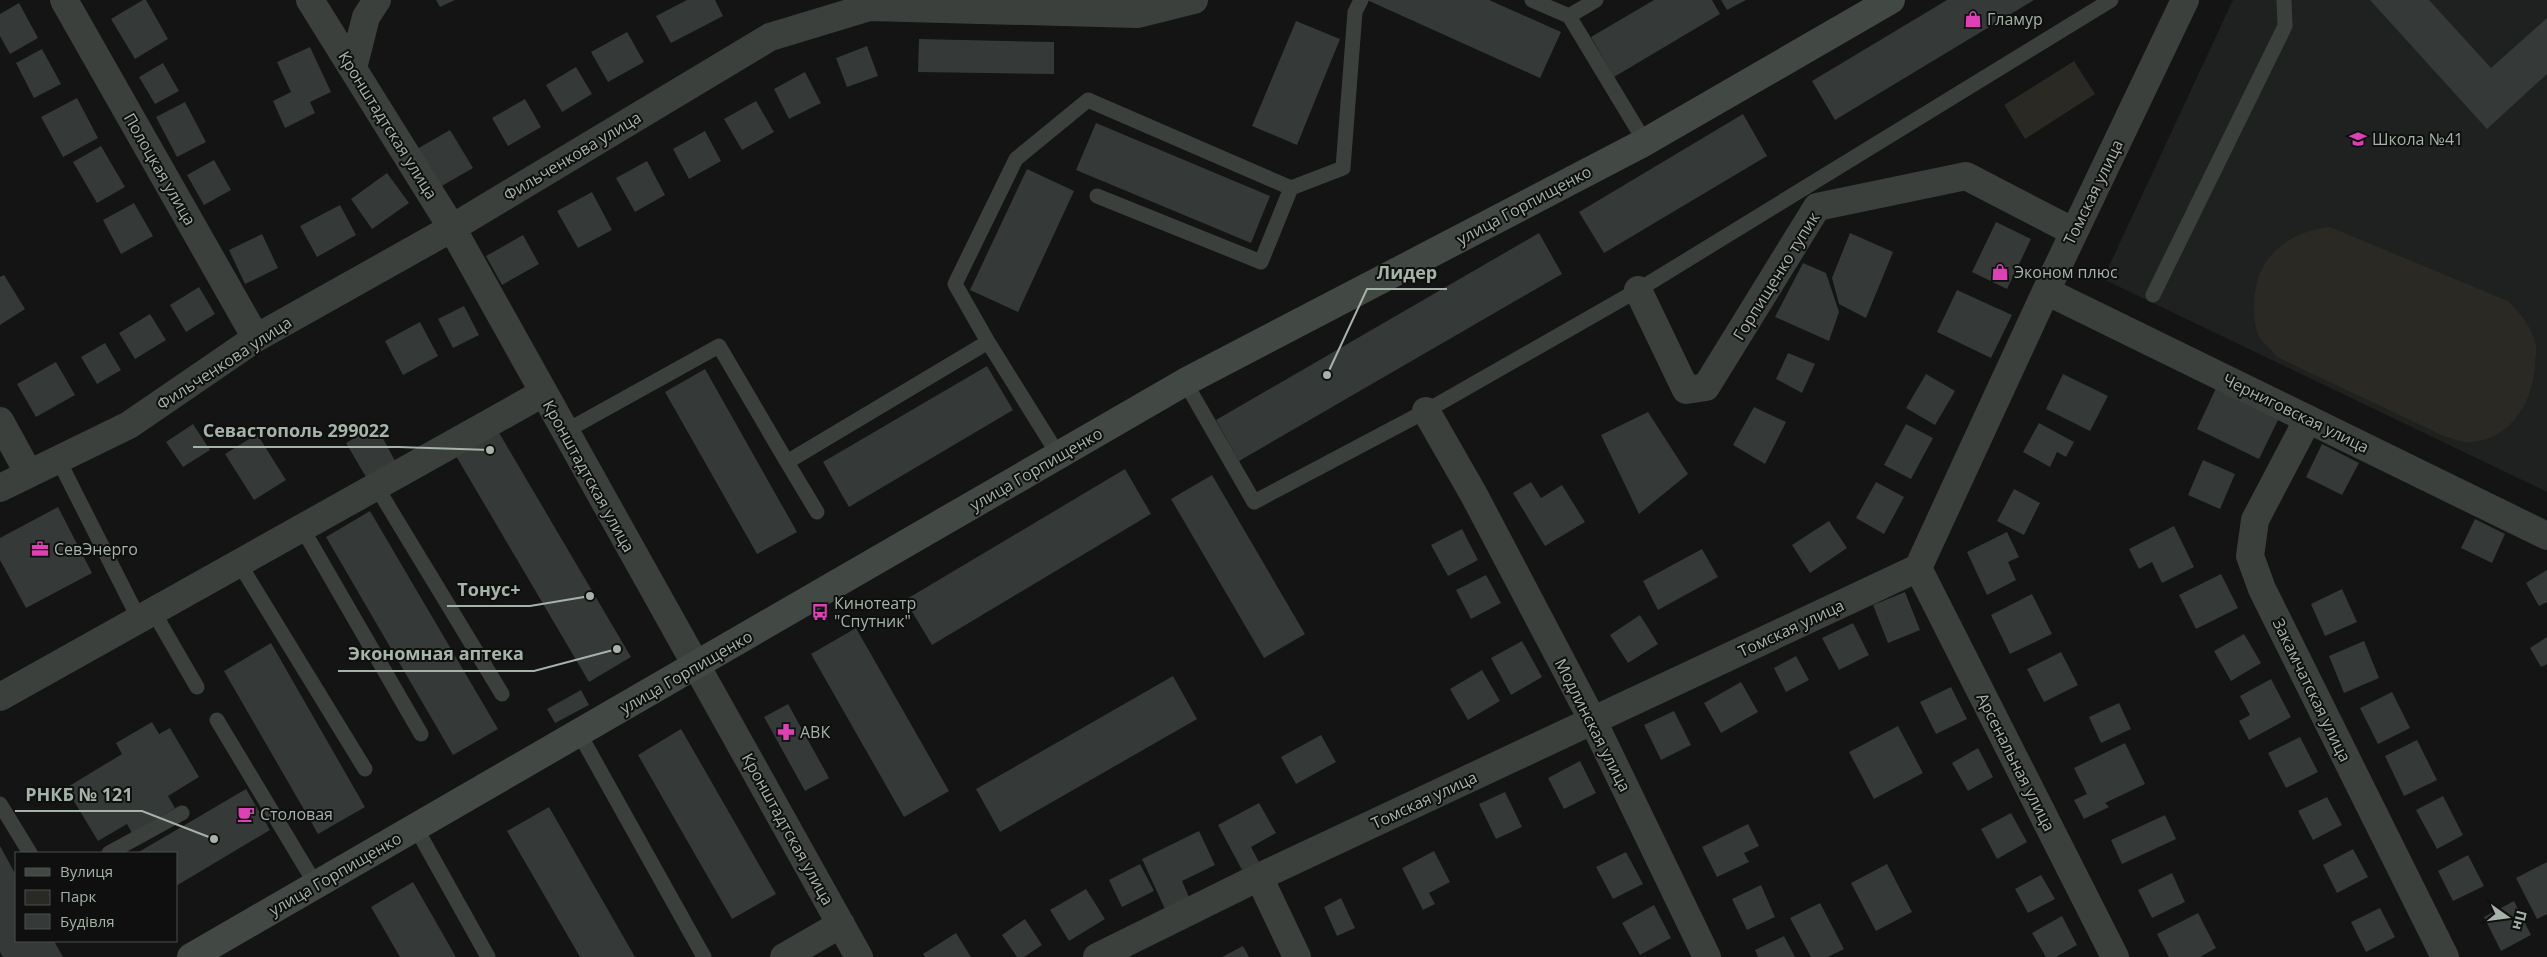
<svg xmlns="http://www.w3.org/2000/svg" width="2547" height="957" font-family="'Open Sans',sans-serif">
<style>
.built{fill:#1f2120}
.green{fill:#2b2923}
.building{fill:#353937}
.lines{fill:none;stroke-linecap:round;stroke-linejoin:round}
.lane{stroke:#3b403d;stroke-width:15}
.street{stroke:#3b403d;stroke-width:28}
.secondary{stroke:#424844;stroke-width:28}
.labels{text-anchor:middle;stroke-width:4;stroke-linejoin:round;paint-order:stroke}
.poi-label{font-size:16px;fill:#a5b3a9;stroke:#0e0f0e;text-anchor:start}
.street-label{font-size:16px;fill:#a5b3a9;stroke:#0e0f0e}
.leader{fill:none;stroke:#a5b3a9;stroke-width:2}
.callout-dot{fill:#a5b3a9;stroke:#0e0f0e;stroke-width:2}
.callout-label{font-size:18px;text-anchor:middle;font-weight:bold;fill:#a5b3a9;stroke:#0e0f0e;stroke-width:4;stroke-linejoin:round;paint-order:stroke}
</style>
<rect width="100%" height="100%" fill="#131413"/>
<path class="built" d="M2233,0h314v492l-444,-213z"/>
<path class="green" d="M2074,61l21,33 -70,45 -21,-34z
M2330,227l178,74c12,12 22,23 27,41 2,5 1,13 0,19 0,38 -23,79 -65,81 -8,1 -18,-4 -26,-6l-167,-79c-5,-7 -13,-13 -18,-20 -4,-8 -5,-22 -5,-31 0,-47 31,-74 76,-79z"/>
<path class="building" d="M143,0h3l22,39 -33,20 -24,-40z
M436,0h19l-15,7z
M687,0h28l8,16 -52,27 -15,-27z
M1367,0h122l72,32 -21,46z
M1654,0h58l8,14 -106,63 -23,-40z
M1721,0h25l-19,10z
M1947,0h87l-199,120 -23,-39z
M2370,0h59l62,68 56,-50v56l-60,55z
M19,3l19,35 -28,16 -10,-18v-22z
M1296,21l44,18 -43,106 -45,-19z
M627,32l17,30 -36,20 -17,-30z
M919,39l135,3v32l-136,-2z
M867,46l11,30 -31,11 -11,-29z
M310,47l21,45 -21,10 5,11 -30,15 -12,-27 18,-9 -14,-30z
M42,49l19,35 -27,14 -18,-35z
M163,63l16,28 -24,13 -16,-27z
M576,67l16,27 -30,18 -16,-27z
M805,72l16,31 -32,16 -15,-30z
M77,98l21,40 -35,19 -22,-40z
M525,99l16,28 -33,19 -16,-28z
M756,101l18,31 -32,18 -18,-31z
M185,102l21,40 -29,15 -21,-40z
M1743,114l24,42 -163,97 -25,-41z
M1096,123l174,73 -19,47 -175,-73z
M450,130l23,38 -33,19 -23,-38z
M705,131l16,30 -32,18 -16,-30z
M101,146l24,41 -28,16 -24,-41z
M214,160l17,30 -27,15 -17,-30z
M647,161l18,34 -30,17 -19,-34z
M1027,169l47,22 -56,121 -48,-22z
M387,173l22,30 -37,26 -21,-30z
M592,192l20,38 -34,18 -21,-37z
M134,203l19,33 -32,18 -18,-34z
M340,205l16,30 -39,22 -17,-31z
M1996,222l35,17 -24,50 -35,-17z
M1539,233l23,41 -323,187 -23,-41z
M1850,233l43,19 -27,66 -27,-14 -7,-26z
M262,234l16,34 -33,16 -16,-34z
M523,235l16,29 -37,21 -16,-29z
M1803,263l23,10 13,39 -10,29 -54,-24z
M4,275l21,34 -25,16v-48z
M199,287l16,27 -29,18 -16,-27z
M1957,290l55,25 -21,43 -54,-26z
M464,306l15,29 -26,13 -15,-29z
M150,314l16,26 -31,19 -16,-26z
M420,322l18,34 -35,19 -18,-34z
M105,343l16,27 -24,14 -16,-27z
M1788,353l27,11 -13,29 -26,-14z
M56,362l19,33 -39,22 -19,-33z
M987,366l26,44 -164,97 -26,-45z
M705,369l92,163 -40,22 -92,-162z
M1926,374l29,17 -20,34 -29,-17z
M2063,374l45,22 -18,35 -44,-22z
M2216,388l63,30 -20,41 -62,-30z
M1754,407l32,15 -21,42 -32,-19z
M1648,412l40,62 -49,40 -38,-79z
M2039,423l35,19 -8,15 -9,-5 -7,15 -27,-15z
M193,424l17,26 -27,17 -17,-25z
M1906,424l27,14 -22,41 -27,-14z
M376,425l19,36 -29,16 -20,-34z
M498,431l133,226 -42,25 -133,-226z
M257,434l29,46 -32,20 -29,-46z
M2322,444l37,19 -17,32 -36,-18z
M2203,460l32,14 -15,35 -32,-14z
M1125,469l26,45 -219,131 -27,-45z
M1212,475l93,159 -41,24 -93,-159z
M1531,482l10,16 21,-13 23,37 -40,24 -32,-53z
M1876,482l28,15 -20,37 -28,-16z
M2014,489l26,14 -16,32 -27,-14z
M58,507l34,66 -66,35 -26,-48v-22z
M370,511l128,218 -45,26 -127,-218z
M2475,519l30,15 -13,29 -31,-15z
M1829,521l18,27 -37,25 -18,-28z
M2174,526l20,41 -32,16 -10,-21 -13,7 -10,-20z
M1462,529l16,31 -30,16 -17,-31z
M2007,532l12,25 -11,5 8,18 -29,15 -20,-43z
M1702,549l16,28 -60,33 -15,-29z
M2547,570v32l-8,4 -13,-23z
M2221,574l17,34 -42,21 -17,-34z
M1486,575l15,28 -30,16 -15,-29z
M2342,589l15,33 -32,14 -14,-32z
M1905,592l15,38 -32,13 -15,-38z
M2032,594l20,40 -42,20 -19,-39z
M1640,615l18,29 -30,19 -18,-28z
M1853,623l16,32 -30,15 -17,-32z
M856,628l93,163 -45,26 -93,-163z
M2244,634l17,29 -30,18 -17,-30z
M2547,637v27l-6,3 -11,-19z
M1522,641l20,36 -31,18 -20,-37z
M2364,641l15,37 -35,15 -15,-37z
M271,643l94,164 -47,27 -94,-163z
M2061,652l17,33 -34,17 -17,-33z
M1796,656l13,24 -23,12 -12,-24z
M1482,670l18,31 -32,19 -18,-31z
M1173,676l24,43 -197,113 -24,-43z
M2271,679l20,38 -42,23 -10,-19 11,-6 -10,-19z
M1741,682l17,30 -37,21 -17,-30z
M1951,687l16,32 -31,15 -16,-32z
M581,690l8,15 -34,18 -8,-14z
M2392,692l18,36 -32,16 -18,-36z
M2119,703l12,26 -30,14 -12,-26z
M788,704l41,74 -24,13 -41,-74z
M1674,711l17,34 -30,15 -17,-35z
M152,722l7,12 11,-6 29,49 -31,19 7,12 -43,25 -5,-9 -29,17 -32,-53 56,-34 -6,-11z
M1898,726l25,47 -49,26 -25,-47z
M681,729l95,165 -44,25 -94,-164z
M1321,735l15,27 -40,22 -15,-27z
M2300,737l18,35 -32,16 -18,-35z
M2417,740l20,40 -33,16 -19,-40z
M2125,743l20,41 -40,19 4,4 -25,12 -10,-19 13,-6 -13,-26z
M1978,748l15,29 -25,14 -16,-28z
M1580,761l16,32 -32,16 -16,-31z
M246,789l24,41 -94,56v-33h-39z
M1505,792l17,35 -26,12 -17,-35z
M2443,796l20,39 -26,14 -21,-39z
M2327,797l15,28 -29,15 -15,-29z
M1259,803l17,30 -25,14 8,15 -17,8 -24,-45z
M549,807l86,150h-55l-73,-126z
M2011,813l16,29 -30,17 -16,-30z
M2165,815l11,24 -54,25 -11,-24z
M1748,824l11,22 -15,7 5,9 -32,15 -15,-30z
M1199,831l16,34 -33,16 7,16 -24,12 -23,-50z
M0,846l16,29v66h38l9,16h-60l-3,-5z
M2353,849l15,28 -31,16 -14,-28z
M1434,851l16,31 -21,11 6,11 -12,6 -21,-42z
M1626,852l17,32 -30,15 -17,-32z
M2468,855l16,31 -31,15 -15,-30z
M2547,862v52l-10,5 -21,-41z
M1140,864l14,27 -32,16 -13,-27z
M1887,864l25,48 -36,19 -25,-48z
M2172,873l13,29 -33,16 -14,-28z
M2041,875l14,24 -27,14 -13,-24z
M413,882l43,75h-56l-29,-50z
M1761,885l14,32 -28,13 -15,-31z
M1086,889l19,30 -36,22 -19,-31z
M1341,898l14,30 -18,8 -13,-29z
M2514,901l17,34 -30,16 -17,-34z
M1820,903l24,46 -16,8h-17l-21,-39z
M1654,905l17,33 -31,17 -18,-32z
M2380,908l15,29 -29,15 -15,-30z
M2198,913l18,35 -16,9h-31l-12,-23z
M2062,916l15,29 -21,12h-10l-14,-24z
M1025,919l17,26 -18,12h-7l-15,-22z
M956,933l15,24h-46l-2,-3z
M1784,936l11,21h-37l-3,-7z
M1243,946l6,11h-27z"/>
<g class="lines">
<path class="lane" d="M1532,0l37,16
M1596,0l-27,16 76,126
M1097,196l164,66 30,-74
M2153,295l132,-269 -1,-26
M988,342l71,114
M1185,382l69,120 172,-91 212,-121 473,-290
M564,432l155,-86 68,116
M58,459l81,160
M376,486l126,208
M817,512l-30,-50 201,-120 -33,-58 61,-125 72,-59 203,88 52,-20 12,-156 6,-12
M302,528l119,206
M239,563l126,206
M153,611l44,76
M217,720l99,165
M579,733l125,224
M0,804l30,49
M416,828l72,129
M109,853l73,-40"/>
<path class="street" d="M64,0l192,338
M310,0l142,228 407,729
M353,68l13,-51 11,-17
M1638,290l48,100 20,-3 111,-180 149,-31 108,56
M2046,291l501,245
M1426,411l48,84 119,226 114,236
M2308,419l-53,101 -5,36 12,33 183,368
M0,421l29,53
M0,488l129,-63 127,-87 196,-110 318,-191 99,-30 269,7 56,-14
M1918,568l197,389
M0,697l543,-304
M1259,877l38,80
M784,957l57,-33
M1097,957l162,-80 659,-309 128,-277 139,-291"/>
<path class="secondary" d="M191,957l994,-575 460,-240 246,-142"/>
</g>
<defs>
<g id="shop-bare" transform="scale(1.35)"><path d="M-5-2.5h2.3a2.7 3.5 0 0 1 5.4 0H5L5.5 6h-11ZM-1.5-2.5h3a1.5 2.3 0 0 0-3 0Z" fill="#df40b5" stroke="#0e0f0e" stroke-width="2.5" paint-order="stroke"/></g>
<g id="school-bare" transform="scale(1.35)"><path d="M0-5L7-2L0 1L-7-2ZM-4 1L0 2.5L4 1V4Q0 6-4 4Z" fill="#df40b5" stroke="#0e0f0e" stroke-width="2.5" paint-order="stroke"/></g>
<g id="office-bare" transform="scale(1.35)"><path d="M-6-3h4V-5.5h4V-3h4V5H-6ZM-1-4.5V-3h2v-1.5ZM-6 0V1H6V0Z" fill="#df40b5" stroke="#0e0f0e" stroke-width="2.5" paint-order="stroke"/></g>
<g id="bus-bare" transform="scale(1.35)"><path d="M-5-6H5V4H4V6H2V4H-2V6H-4V4H-5ZM-3.5-4V0h7V-4ZM-3.5 1.2v1.5H-2V1.2ZM2 1.2v1.5H3.5V1.2Z" fill="#df40b5" stroke="#0e0f0e" stroke-width="2.5" paint-order="stroke"/></g>
<g id="pharmacy-bare" transform="scale(1.35)"><path d="M-2-6h4v4h4v4h-4v4h-4v-4h-4v-4h4Z" fill="#df40b5" stroke="#0e0f0e" stroke-width="2.5" paint-order="stroke"/></g>
<g id="cafe-bare" transform="scale(1.35)"><path d="M-5.5-4.5H6V0H3Q3 3.5 0 3.5H-2.5Q-5.5 3.5-5.5 0ZM3-3.2v2h1.7v-2ZM-6 4.5H4V6H-6Z" fill="#df40b5" stroke="#0e0f0e" stroke-width="2.5" paint-order="stroke"/></g>
</defs>
<g fill-rule="evenodd">
<use href="#shop-bare" x="1973" y="19"/>
<use href="#school-bare" x="2358" y="139"/>
<use href="#shop-bare" x="2000" y="272"/>
<use href="#office-bare" x="40" y="549"/>
<use href="#bus-bare" x="820" y="612"/>
<use href="#pharmacy-bare" x="786" y="732"/>
<use href="#cafe-bare" x="246" y="814"/>
</g>
<g class="labels">
<g class="poi-label">
<text x="1987" y="25">Гламур</text>
<text x="2372" y="145">Школа №41</text>
<text x="2014" y="278">Эконом плюс</text>
<text x="54" y="555">СевЭнерго</text>
<text x="834" y="609">Кинотеатр<tspan x="834" dy="18">"Спутник"</tspan></text>
<text x="800" y="738">АВК</text>
<text x="260" y="820">Столовая</text>
</g>
<g class="street-label">
<text transform="translate(388 125) rotate(58)" y="6">Кронштадтская улица</text>
<text transform="translate(572 156) rotate(-31)" y="6">Фильченкова улица</text>
<text transform="translate(160 169) rotate(60)" y="6">Полоцкая улица</text>
<text transform="translate(2093 192) rotate(-64)" y="6">Томская улица</text>
<text transform="translate(1524 205) rotate(-28)" y="6">улица Горпищенко</text>
<text transform="translate(1776 276) rotate(-58)" y="6">Горпищенко тупик</text>
<text transform="translate(224 363) rotate(-33)" y="6">Фильченкова улица</text>
<text transform="translate(2296 413) rotate(26)" y="6">Черниговская улица</text>
<text transform="translate(1036 469) rotate(-30)" y="6">улица Горпищенко</text>
<text transform="translate(589 476) rotate(61)" y="6">Кронштадтская улица</text>
<text transform="translate(1791 628) rotate(-25)" y="6">Томская улица</text>
<text transform="translate(686 672) rotate(-30)" y="6">улица Горпищенко</text>
<text transform="translate(2312 690) rotate(64)" y="6">Закамчатская улица</text>
<text transform="translate(1593 725) rotate(63)" y="6">Модлинская улица</text>
<text transform="translate(2016 762) rotate(63)" y="6">Арсенальная улица</text>
<text transform="translate(1424 800) rotate(-25)" y="6">Томская улица</text>
<text transform="translate(788 829) rotate(61)" y="6">Кронштадтская улица</text>
<text transform="translate(335 874) rotate(-30)" y="6">улица Горпищенко</text>
</g>
</g>
<path class="leader" d="M1327 375L1367 289H1447M490 450L399 447H193M590 596L530 606H447M617 649L534 671H338M214 839L142 811H15"/>
<g class="callout-dot">
<circle cx="1327" cy="375" r="5"/>
<circle cx="490" cy="450" r="5"/>
<circle cx="590" cy="596" r="5"/>
<circle cx="617" cy="649" r="5"/>
<circle cx="214" cy="839" r="5"/>
</g>
<g class="callout-label">
<text x="1407" y="279">Лидер</text>
<text x="296" y="437">Севастополь 299022</text>
<text x="489" y="596">Тонус+</text>
<text x="436" y="660">Экономная аптека</text>
<text x="79" y="801">РНКБ № 121</text>
</g>
<rect x="15" y="852" width="162" height="90" fill="#0e0f0e" stroke="#4a514c"/>
<rect x="25" y="868" width="25" height="8" fill="#424844" stroke="#4a514c"/>
<text x="60" y="877" font-size="15" fill="#a5b3a9">Вулиця</text>
<rect x="25" y="890" width="25" height="15" fill="#2b2923" stroke="#4a514c"/>
<text x="60" y="902" font-size="15" fill="#a5b3a9">Парк</text>
<rect x="25" y="914" width="25" height="15" fill="#353937" stroke="#4a514c"/>
<text x="60" y="927" font-size="15" fill="#a5b3a9">Будівля</text>
<g transform="translate(2507 917) rotate(104)" stroke="#0e0f0e" stroke-width="4" paint-order="stroke">
<path d="M0-4L9 19L0 12L-9 19Z" fill="#a5b3a9"/>
<text y="-8" font-size="14" font-weight="bold" text-anchor="middle" fill="#a5b3a9">Пн</text>
</g>
</svg>
